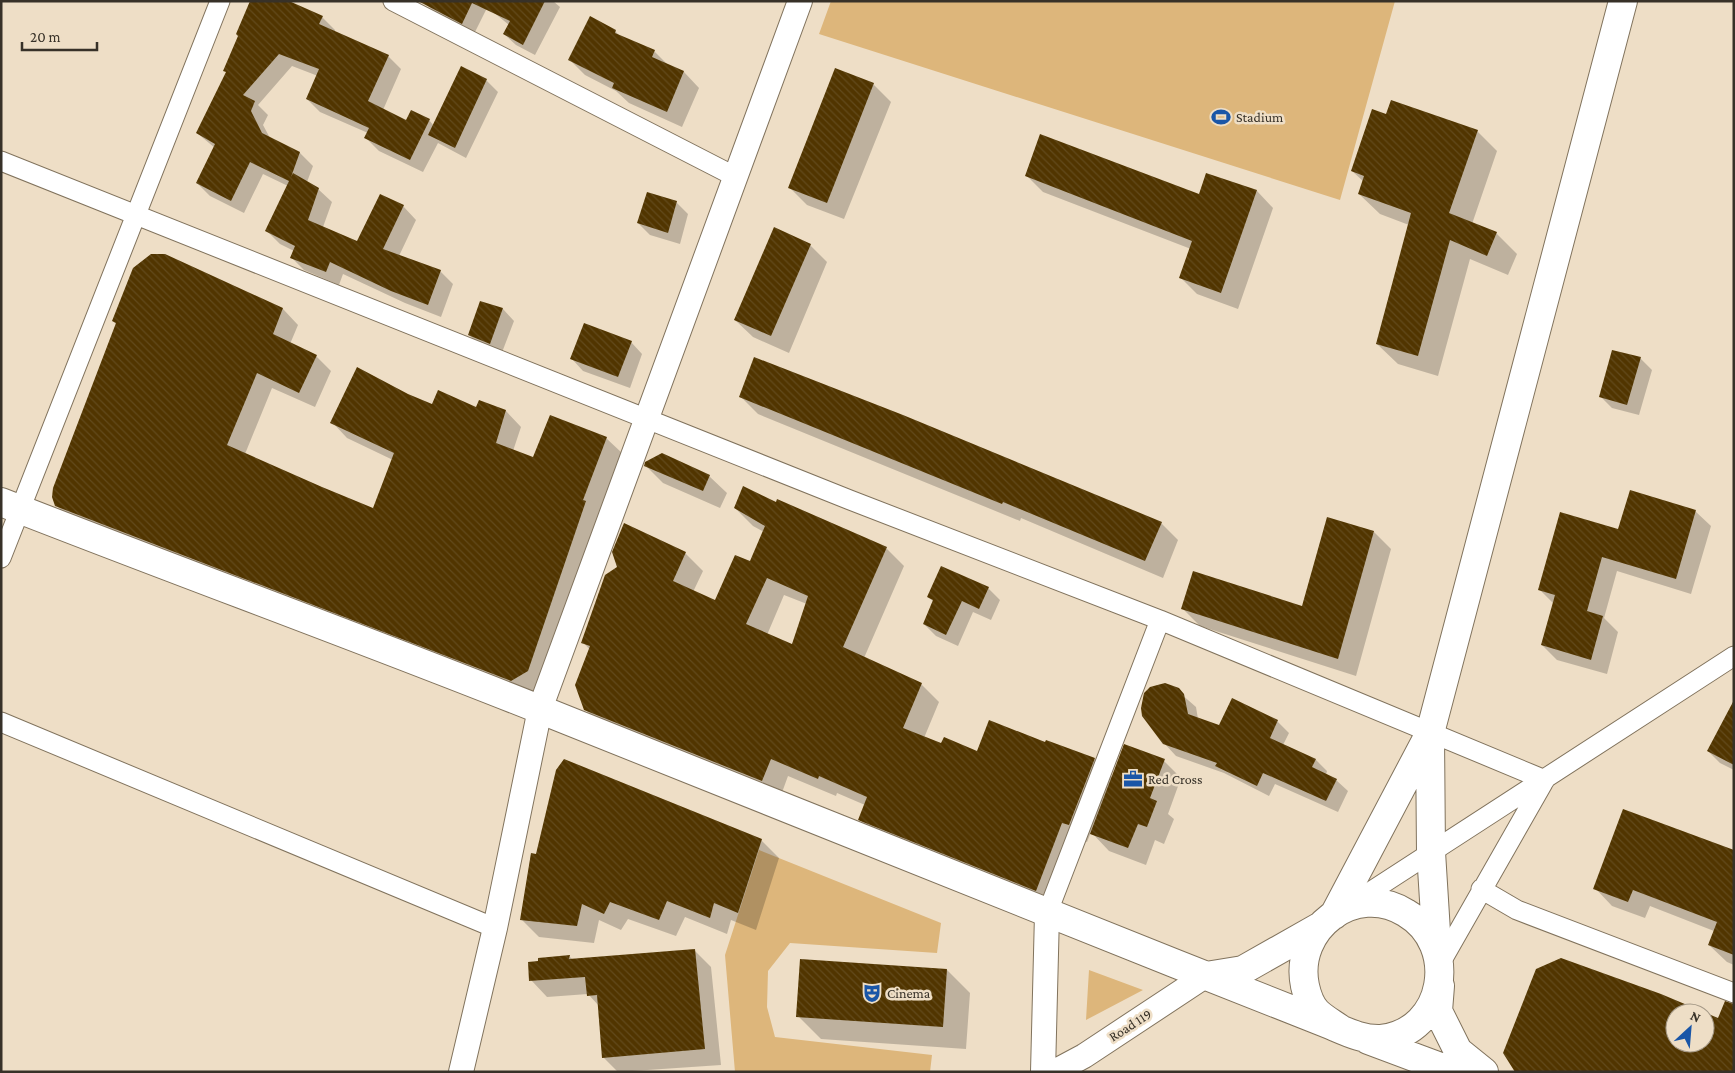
<svg xmlns="http://www.w3.org/2000/svg" width="1735" height="1073" font-family="'Crimson Pro',serif">
<style>
.green{fill:#ddb67b}
.shadow{fill:#0003;fill-rule:evenodd}
.building{fill:url(#building-back-hatch);fill-rule:evenodd}
.lines{fill:none;stroke-linecap:round;stroke-linejoin:round}
.minor-casing{stroke:#81735d;stroke-width:21}
.tertiary-casing{stroke:#81735d;stroke-width:26}
.secondary-casing{stroke:#81735d;stroke-width:30}
.minor{stroke:#fff;stroke-width:19}
.tertiary{stroke:#fff;stroke-width:24}
.secondary{stroke:#fff;stroke-width:28}
.labels{text-anchor:middle;stroke-width:5;stroke-linejoin:round;paint-order:stroke}
.poi-label{font-size:14px;fill:#373128;stroke:#eedec6;text-anchor:start}
.street-label{font-size:14px;fill:#373128;stroke:#eedec6}
</style>
<defs>
<pattern id="building-back-hatch" width="6" height="6" patternUnits="userSpaceOnUse" patternTransform="scale(1.25)"><rect width="6" height="6" fill="#513500"/><path d="M-1 5l2 2M0 0l6 6M5-1l2 2" fill="none" stroke="#624a1c"/></pattern>
</defs>
<rect width="100%" height="100%" fill="#eedec6"/>
<path class="green" d="M831,1h564l-55,199 -521,-166z
M759,850l182,73 -4,30 -147,-10 -22,28 -1,36 8,30 157,18 -2,17h-195l-10,-117z
M1089,970l54,20 -57,30z"/>
<path class="shadow" d="M484,1l4,5 -14,28 -36,-18 -11,-11z
M497,1h56l7,6 -25,48 -19,-10 -12,-11 5,-9 -17,-14z
M322,17l13,13v2l53,24 13,13 -18,41 24,11 22,-1 5,6 52,-46 12,12 -32,66 -28,-15 -15,29 -44,-21 -13,-13 2,-5 -48,-21 -13,-13 11,-23 -26,-10 -34,39 10,10 -5,10 7,13 30,15 13,13 -6,16 11,7 14,13 -9,25 35,16 45,-37 13,14 -17,36 41,15 13,13 -12,33 -36,-14 -62,-29 -4,11 -35,-15 -13,-13 3,-6 -14,-7 -13,-13 21,-45 -25,-12 -19,39 -34,-17 -13,-13 18,-35 -18,-15 30,-61z
M615,31l6,6 33,14 15,15 15,6 15,16 -17,39 -53,-24 -13,-12 -31,-16 -15,-15z
M873,84l18,18 -47,117 -37,-14 -18,-18z
M1387,116l90,15 20,20 -25,73 24,9 21,21 -9,21 -38,-16 -32,117 -40,-12 -21,-20 32,-119 -29,-11 -21,-20 5,-12 -12,-11z
M1026,175l174,20 57,-4 16,17 -35,101 -41,-15 -16,-16 10,-29 -148,-57z
M676,202l12,12 -8,30 -30,-9 -12,-12z
M810,245l17,17 -38,91 -36,-16 -18,-17z
M165,255l118,54 15,16 -8,19 26,12 15,15 -16,36 -43,-19 -27,66 129,56 19,-50 -46,-22 -15,-16 75,-27 25,10 45,4 2,-7 27,9 15,16 -8,24 21,7 72,-20 16,15 -23,62 2,2 -58,170 -16,9 -455,-175 -16,-16 60,-181 -3,-3z
M481,302l22,7 11,12 -13,34 -20,-8 -12,-12z
M631,342l11,12 -12,34 -47,-17 -11,-12z
M1640,358l12,12 -13,45 -27,-7 -12,-12z
M740,396l421,127 17,17 -15,38 -142,-60 -1,3 -262,-107z
M645,465l64,11 18,17 -7,15 -57,-25z
M777,503l109,45 18,18 -40,92 57,26 18,18 -15,36 18,7 36,8 68,-9 48,15 19,19 51,-17 17,17 -13,36 6,5 -10,25 -9,-4 -9,25 -37,-14 -18,-19 -4,10 -7,-2 -26,68 -176,-71 -18,-17 5,-15 -28,-12 -1,3 -48,-20 -8,22 -177,-70 -18,-19 5,-59 -7,-8 102,-89 18,18 -10,21 23,10 34,-39 14,-31 -11,-6 -18,-18zM784,595l23,9 -15,41 -25,-10z
M1695,511l16,15 -20,68 -74,-23 -13,47 14,14 -11,42 -50,-14 -15,-15 12,-41 -14,-14 79,-59z
M1374,532l17,17 -35,127 -156,-50 -17,-17 120,-2z
M988,588l12,12 -9,20 -18,-8 -15,34 -22,-10 -12,-12 10,-22 -6,-5z
M1157,685l15,1 24,21 2,12 22,8 13,-27 44,21 12,12 -6,12 33,15 11,11 -1,4 10,5 12,11 -10,21 -63,-28 -6,12 -45,-23 -48,-17 -12,-13 -19,-49z
M1734,722v48l-14,-7 -12,-12z
M761,840l18,18 -23,72 -25,-10 -4,14 -42,-17 -9,19 -48,-17 -7,11 -22,-10 -5,23 -55,-6 -17,-17z
M1734,869v96l-7,-3 -18,-17 5,-14 -64,-25 -5,12 -33,-12 -17,-18z
M695,951l16,16 10,98 -103,7 -15,-15 -4,-51 -11,-12 -41,3 -16,-17 39,-23 3,3z
M947,970l23,23 -4,56 -145,-10 -23,-23z"/>
<path class="building" d="M250,1h39l34,15 -4,8 70,31 -21,46 38,19 5,-10 19,9 -20,41 -46,-22 5,-10 -63,-29 13,-30 -40,-15 -36,41 12,6 -4,10 11,22 38,19 -9,25 2,-4 26,15 -11,32 49,21 23,-47 24,11 -21,44 58,21 -13,35 -37,-14 -61,-29 -4,10 -36,-14 5,-12 -30,-15 24,-50 -39,-19 -19,39 -35,-18 19,-39 -19,-11 30,-61 -3,-1 15,-35 -2,-2z
M418,1h127l-22,44 -20,-11 7,-13 -38,-18 -10,21z
M590,16l26,14 -1,3 40,17 -3,7 32,14 -17,41 -55,-24 2,-5 -46,-23z
M461,66l26,13 -32,69 -27,-13z
M835,68l39,15 -47,120 -39,-15z
M1391,100l87,30 -29,83 48,19 -10,24 -37,-16 -32,116 -42,-12 35,-131 -53,-19 6,-18 -13,-5 21,-62 14,5z
M1040,134l159,60 7,-21 51,17 -36,103 -42,-15 13,-37 -167,-65z
M647,192l30,9 -9,32 -31,-10z
M774,227l37,17 -40,92 -37,-16z
M151,254h14l118,54 -10,26 44,21 -18,38 -42,-20 -30,72 95,42 51,21 21,-55 -64,-30 27,-56 51,27 24,10 6,-14 38,17 3,-7 27,10 -10,33 37,14 17,-42 57,22 -24,63 3,1 -58,170 -17,10 -456,-175 -3,-9 1,-9 63,-165 -4,-2 21,-53z
M480,301l23,7 -13,36 -22,-9z
M584,323l48,18 -14,36 -48,-18z
M1612,350l29,7 -14,48 -28,-8z
M754,357l149,58 259,107 -17,39 -142,-59 -1,2 -263,-107z
M662,453l48,22 -7,16 -59,-25 1,-4z
M743,486l33,16 1,-3 110,48 -44,100 79,36 -19,45 38,15 3,-6 33,14 12,-31 56,22 1,-2 49,18 -26,67 -7,-2 -26,68 -178,-71 9,-23 -48,-21 -1,3 -47,-20 -9,22 -178,-71 -9,-25 15,-39 -9,-3 24,-68 12,-8 -5,-15 12,-29 62,29 -13,29 42,19 20,-45 15,6 15,-35 -31,-18zM767,578l41,18 -16,48 -46,-20z
M1630,490l66,20 -20,69 -74,-22 -15,54 16,5 -12,44 -50,-15 14,-50 -17,-5 22,-78 58,17z
M1327,517l47,14 -36,128 -157,-50 12,-38 109,35z
M941,566l48,21 -10,22 -17,-8 -16,34 -23,-11 10,-24 -6,-3z
M1165,683l14,5 5,6 4,20 31,11 13,-27 46,22 -8,18 46,21 -4,8 25,12 -11,22 -63,-28 -6,13 -42,-20 2,-3 -54,-19 -21,-28 -1,-8 3,-15 6,-6z
M1734,700v65l-27,-14z
M1124,744l41,15 -15,39 7,3 -10,26 -9,-3 -10,24 -38,-14z
M564,759l198,80 -24,74 -24,-10 -4,15 -43,-17 -8,19 -49,-18 -6,12 -22,-10 -5,22 -57,-6 11,-67 5,1 20,-84z
M1623,809l111,41v105l-26,-10 9,-23 -84,-32 -5,12 -35,-13z
M695,949l10,100 -103,9 -5,-63 -10,1 -2,-19 -56,4 -1,-19 10,-1v-3l32,-3 -1,4z
M1561,958l100,36 57,24 7,-17 9,3v68h-219l-12,-19 33,-84zM1675,1013h30v30h-30z
M800,959l147,10 -4,58 -147,-10z"/>
<g class="lines">
<g class="minor-casing">
<path id="minor" d="M393,1l343,176
M1,161l849,339 310,120 385,160
M1,558l219,-557
M1,722l494,206
M1481,889l36,21 217,83
M1353,903l381,-247
M1047,914l113,-294
M1441,962l102,-179"/>
</g>
<g class="tertiary-casing">
<path id="tertiary" d="M461,1072l34,-144 45,-219 260,-708
M1043,1072l4,-158
M1054,1072l30,-16 121,-80"/>
</g>
<g class="secondary-casing">
<path id="secondary" d="M1,502c181,71 363,137 543,209 261,104 522,210 784,313 17,7 34,16 53,15 65,-7 79,-94 25,-126 -51,-32 -113,16 -101,73 2,9 5,19 12,26 6,6 15,11 22,16
M1430,736l1,116 6,96
M1334,915l96,-182 193,-732
M1206,976l37,-6 76,-43
M1440,986l-2,25 20,40 26,21
M1368,1040l86,32"/>
</g>
<use href="#minor" class="minor"/>
<use href="#tertiary" class="tertiary"/>
<use href="#secondary" class="secondary"/>
</g>
<defs>
<g id="stadium-bare" transform="scale(1.5)"><path d="M0-5a6.5 5 0 1 0 0 10a6.5 5 0 1 0 0-10ZM-3.5-1.8h7v3.6h-7Z" fill="#1a56a7" stroke="#eedec6" stroke-width="2.5" paint-order="stroke"/></g>
<g id="office-bare" transform="scale(1.5)"><path d="M-6-3h4V-5.5h4V-3h4V5H-6ZM-1-4.5V-3h2v-1.5ZM-6 0V1H6V0Z" fill="#1a56a7" stroke="#eedec6" stroke-width="2.5" paint-order="stroke"/></g>
<g id="theatre-bare" transform="scale(1.5)"><path d="M-5-5.5Q0-4 5-5.5V0Q5 5 0 6Q-5 5-5 0ZM-3.3-2.5H-1v1.5H-3.3ZM1-2.5H3.3v1.5H1ZM-2.8 1Q0 5.5 2.8 1Z" fill="#1a56a7" stroke="#eedec6" stroke-width="2.5" paint-order="stroke"/></g>
</defs>
<g fill-rule="evenodd">
<use href="#stadium-bare" x="1221" y="117"/>
<use href="#office-bare" x="1133" y="779"/>
<use href="#theatre-bare" x="872" y="993"/>
</g>
<g class="labels">
<g class="poi-label">
<text x="1236" y="122">Stadium</text>
<text x="1148" y="784">Red Cross</text>
<text x="887" y="998">Cinema</text>
</g>
<g class="street-label">
<text transform="translate(1130 1025) rotate(-33)" y="5">Road 119</text>
</g>
</g>
<rect width="1735" height="1073" fill="none" stroke="#373128" stroke-width="5"/>
<g transform="translate(1690 1028) rotate(26)"><circle r="24" fill="#eedec6" stroke="#a59987"/>
<path d="M0-4L9 19L0 12L-9 19Z" fill="#1a56a7"/>
<text y="-8" font-size="14" font-weight="bold" text-anchor="middle" fill="#373128">N</text>
</g>
<path d="M22 42v8h75v-8" fill="none" stroke="#373128" stroke-width="2.5"/>
<text x="30" y="42" font-size="15" fill="#373128" stroke="#eedec6" stroke-width="4" paint-order="stroke">20 m</text>
</svg>
